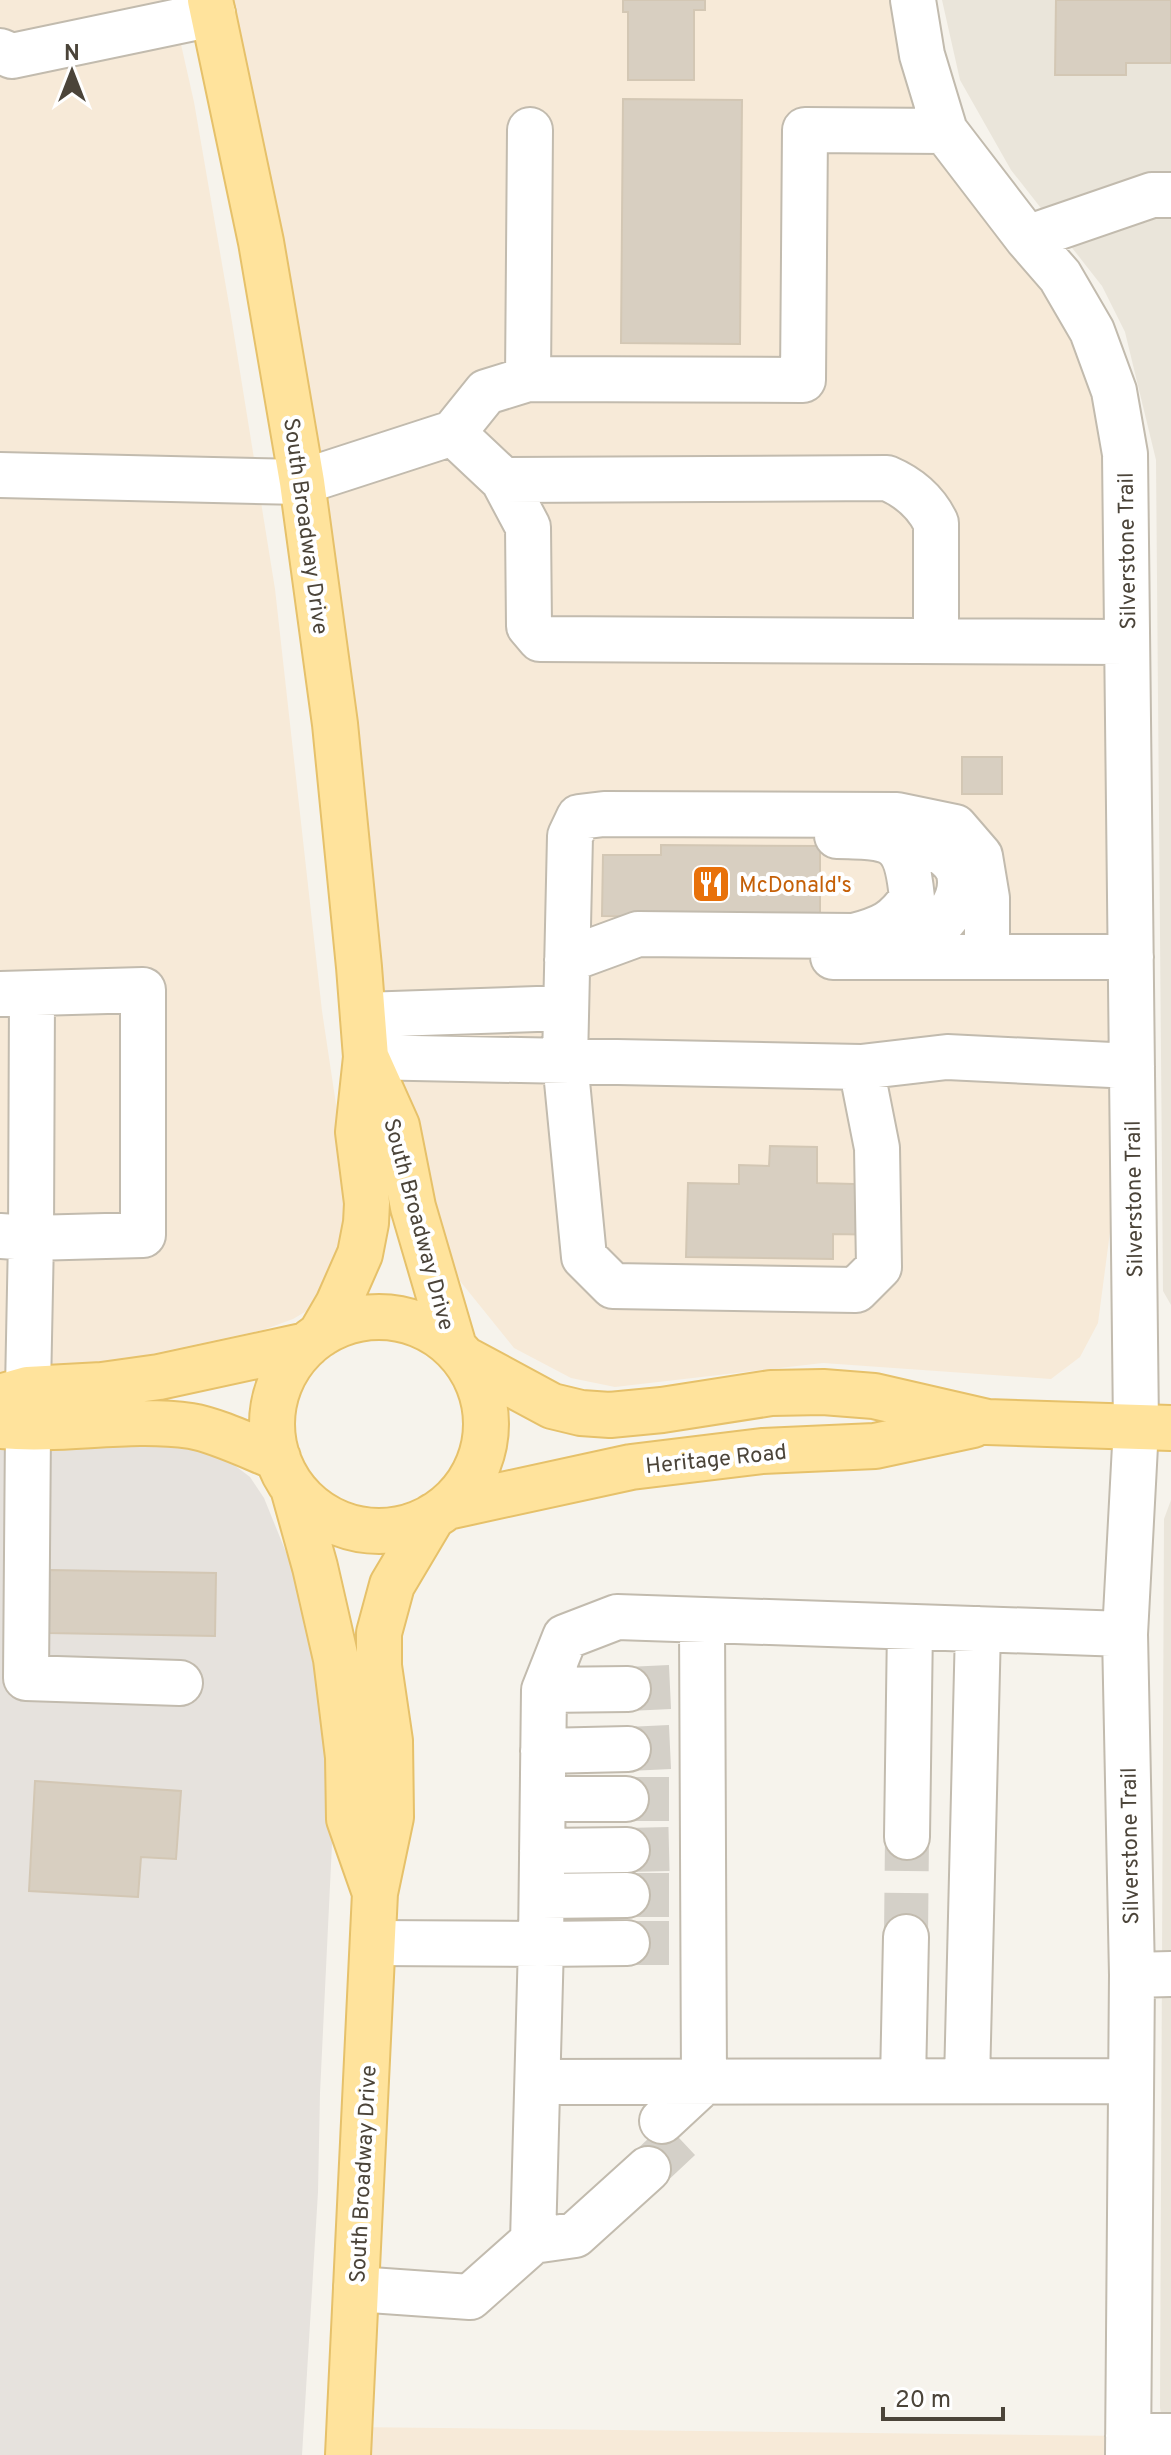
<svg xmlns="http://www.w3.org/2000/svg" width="1171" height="2455" font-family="Overpass,sans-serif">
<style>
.residential{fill:#eae5da}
.commercial{fill:#f7ead8}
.industrial{fill:#e6e2dd}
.building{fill:#d8cfc1;stroke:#d3c7b4;stroke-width:2}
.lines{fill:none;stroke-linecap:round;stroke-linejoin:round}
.minor-tunnel{stroke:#d4d0c8;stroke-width:44;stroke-dasharray:44 22;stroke-linecap:butt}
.minor-casing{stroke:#c2bbae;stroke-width:48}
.major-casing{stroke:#e6c16a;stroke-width:48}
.minor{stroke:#fff;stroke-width:44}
.major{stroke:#ffe39c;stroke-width:44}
.labels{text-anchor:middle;stroke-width:8;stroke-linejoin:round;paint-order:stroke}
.street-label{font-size:22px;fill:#4b4439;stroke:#fff}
.food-label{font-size:22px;fill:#c56008;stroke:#fff;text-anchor:start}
</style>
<rect width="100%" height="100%" fill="#f6f3ec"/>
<path class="residential" d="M942,0h229v1305l-8,-14 -7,-831 -31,-128 -23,-46 -91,-116 -51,-90z
M1171,1500v950l-7,-21 -4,-21 4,-889z"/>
<path class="commercial" d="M0,0h171l23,102 37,214 44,273 47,422 30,200 -27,77 -15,21 -17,10 -30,11 -173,37 -90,5z
M210,0h703l9,55 192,336 18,675 -34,257 -18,34 -29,22 -228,-16 -208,24 -44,-9 -57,-30 -54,-67 -24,-72 -70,-152z
M349,2427l779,9v19h-780z"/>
<path class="industrial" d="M155,1441l50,10 24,10 21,16 14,21 28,69 27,114 10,72 3,91 -12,249 -2,99 -16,263h-302v-1008z"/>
<path class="building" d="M623,0h82v10h-11v70h-66v-68h-5z
M1056,0h115v63h-45v12h-71z
M623,99l119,1 -2,244 -119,-1z
M962,757h40v37h-40z
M661,845l159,1v71h-52v-4l-101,-1v5l-65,-1 1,-61h58z
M770,1146l47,1v36l72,2 -1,50 -55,-1v25l-147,-2 2,-74 51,1v-19l30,1z
M50,1570l166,3 -1,63 -166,-3z
M35,1781l146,10 -5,68 -35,-2 -3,40 -109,-6z"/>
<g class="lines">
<path class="minor-tunnel" d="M628,1689l42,-2
M628,1749l42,-2
M626,1799h43
M627,1850l42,-1
M627,1895h42
M906,1937l1,-100
M627,1943h42
M648,2169l32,-30"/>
<g class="minor-casing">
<path id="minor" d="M913,0l9,55 23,76 82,107 33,38 32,55 22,60 11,63 11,973 -11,207 7,341 -4,480
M0,51l12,5 201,-42
M530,130l-2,249 275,1 2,-250 140,1
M1027,238l125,-43h19
M453,433l50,47 25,47 1,99 11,13 587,3
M0,475l302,7 151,-49 33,-41 42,-13
M503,480l384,-2c21,9 39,24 49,45v118
M880,937c12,0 28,3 39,0 24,-8 48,-40 39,-67 -4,-9 -14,-17 -23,-22
M833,957h298
M567,960l71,-26 216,2c29,-8 41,-13 58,-38 -6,-61 -18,-61 -75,-62
M0,994l143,-4v245l-112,3 1,-244
M363,1015l203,-7
M366,1057l495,10 86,-10 185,9
M861,1067l16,81 2,119 -23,23 -243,-4 -29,-29 -19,-196 5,-225 9,-19 25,-3 293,1 58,12 25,29 7,42v58
M0,1236l31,2 -3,151
M28,1429l-2,249 154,5
M544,1690l84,-1
M543,1751l85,-2
M543,1799h83
M907,1837l3,-210
M542,1851l85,-1
M542,1896l85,-1
M373,1943l168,1 3,-254 21,-53 52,-20 508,17
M1132,1975l39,-1
M903,2081l3,-144
M967,2081l11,-452
M538,2082l593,-1
M662,2121l42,-39 -2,-462
M533,2241l42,-6 73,-66
M356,2289l114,8 63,-56 8,-297 86,-1
M1128,2436h43"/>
</g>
<g class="major-casing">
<path id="major" d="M210,0l51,242 41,240 33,242 24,243 7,90 -8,75 9,71 -1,20 -6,31 -22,50 -18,31
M367,1059l30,67 16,81 41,140
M272 1424a107 107 0 1 1 214 0a107 107 0 1 1-214 0Z
M465,1359l87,47 29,7 29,2 52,-5 109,-17 52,-1 51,4 113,26 184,6
M0,1397l28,-8 74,-4 57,-8 148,-32
M0,1426c63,6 128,-9 191,0 25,4 62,22 87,32
M293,1488l22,79 21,92 12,98 1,62 26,74
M447,1507l184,-40 131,-16 113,-5 98,-21
M348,2455l27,-562 16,-76 -1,-76 -11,-75v-33l13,-48 41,-69"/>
</g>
<use href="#minor" class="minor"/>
<use href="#major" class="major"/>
</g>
<defs>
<g id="restaurant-square" transform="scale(2)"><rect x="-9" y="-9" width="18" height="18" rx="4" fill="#e8710a" stroke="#fff"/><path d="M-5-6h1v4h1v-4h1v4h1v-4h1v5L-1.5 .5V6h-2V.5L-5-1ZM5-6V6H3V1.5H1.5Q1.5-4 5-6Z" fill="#fff"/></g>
</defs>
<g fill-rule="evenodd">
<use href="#restaurant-square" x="711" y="884"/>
</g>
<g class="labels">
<g class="street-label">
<text transform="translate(307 526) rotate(82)" y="8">South Broadway Drive</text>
<text transform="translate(1126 551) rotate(-91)" y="8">Silverstone Trail</text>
<text transform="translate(1133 1199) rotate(-91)" y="8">Silverstone Trail</text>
<text transform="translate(420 1224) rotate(75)" y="8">South Broadway Drive</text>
<text transform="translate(716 1458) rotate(-6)" y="8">Heritage Road</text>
<text transform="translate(1129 1846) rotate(-91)" y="8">Silverstone Trail</text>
<text transform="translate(362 2174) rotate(-87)" y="8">South Broadway Drive</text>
</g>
<g class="food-label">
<text x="739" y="892">McDonald's</text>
</g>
</g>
<g transform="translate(72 72)" stroke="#ffffff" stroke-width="6" paint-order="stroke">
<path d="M0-6L14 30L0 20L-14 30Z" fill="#4b4439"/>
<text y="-12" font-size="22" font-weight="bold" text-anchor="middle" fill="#4b4439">N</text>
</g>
<path d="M883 2407v12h120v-12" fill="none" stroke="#4b4439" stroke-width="4"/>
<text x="895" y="2407" font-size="24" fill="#4b4439" stroke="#ffffff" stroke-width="6" paint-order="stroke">20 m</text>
</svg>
